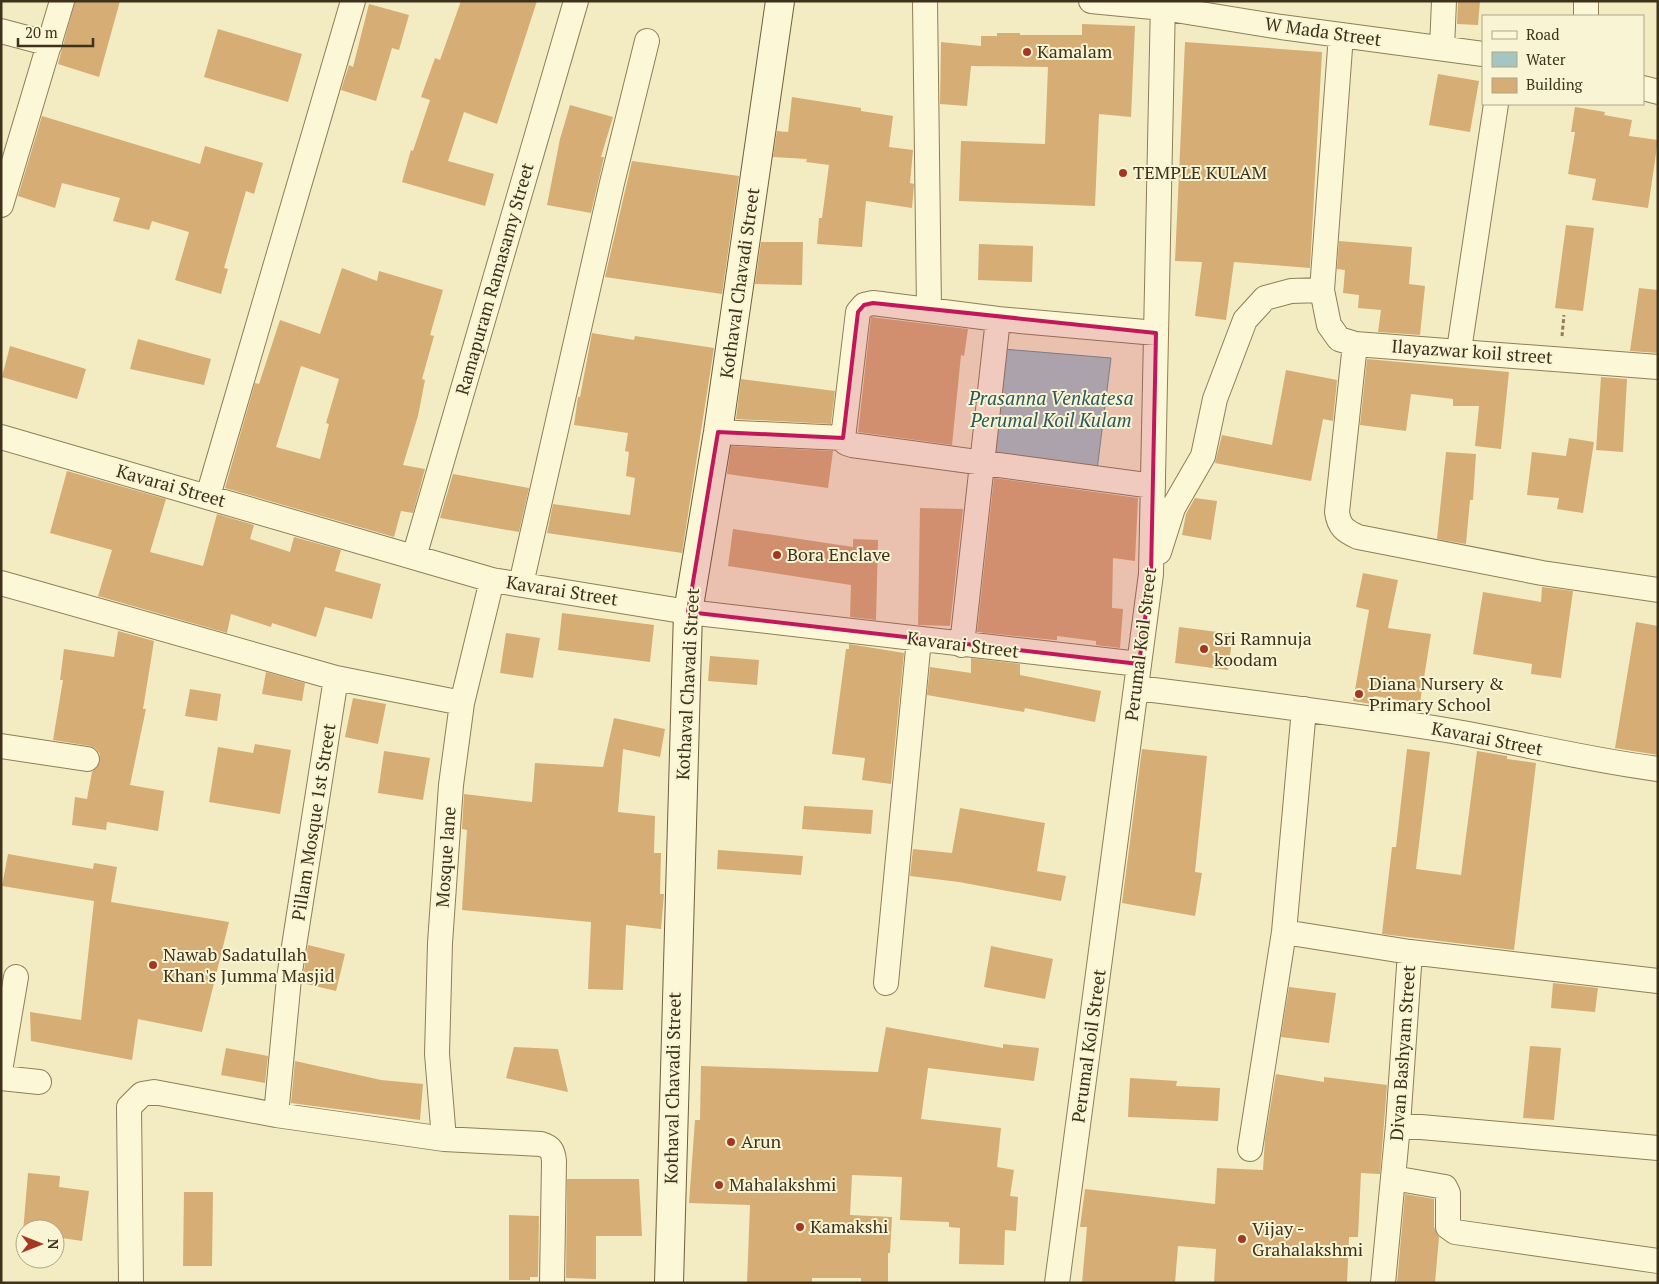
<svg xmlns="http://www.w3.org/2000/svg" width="1659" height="1284" font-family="'PT Serif',serif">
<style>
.water{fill:#a5c5c1;stroke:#6b9591}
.building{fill:#d5ad75;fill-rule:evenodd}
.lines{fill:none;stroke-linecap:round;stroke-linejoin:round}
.street-casing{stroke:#8f7e57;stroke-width:26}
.secondary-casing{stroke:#715f3a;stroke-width:30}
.path{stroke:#8f7e57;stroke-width:3;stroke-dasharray:4 2.5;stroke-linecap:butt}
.street{stroke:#fcf7d7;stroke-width:24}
.secondary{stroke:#fcf7d7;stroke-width:28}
.marked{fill:#c2185b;fill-opacity:0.2;stroke:#c2185b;stroke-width:4;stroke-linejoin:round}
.poi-dot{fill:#a53621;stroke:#f9f4d3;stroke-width:2}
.labels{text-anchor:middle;stroke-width:4;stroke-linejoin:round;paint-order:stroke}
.street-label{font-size:18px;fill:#3e321d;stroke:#f9f4d3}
.poi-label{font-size:18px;fill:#3e321d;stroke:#f9f4d3;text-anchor:start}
.water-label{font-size:19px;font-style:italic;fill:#2b595f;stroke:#f9f4d3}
</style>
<rect width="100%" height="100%" fill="#f3ecc3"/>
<path class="water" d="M1003,349l108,9 -14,112 -105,-9z"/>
<path class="building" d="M75,1h45l-21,76 -41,-13z
M461,1h76l-40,123 -33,-12 -16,49 46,13 -9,32 -83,-24 9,-32 2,1 17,-51 -9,-3 14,-39 5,2z
M1458,1h22l-2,24 -21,-1z
M369,4l40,11 -10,35 -7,-2 -16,53 -35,-11 8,-25 4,2z
M1082,24l53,2 -4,91 -32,-3 -4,92 -136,-5 2,-60 84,3 3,-77 -77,-1 -4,40 -27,-2 1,-62 40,4v-10h16v-3h23v2h62z
M218,29l84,25 -14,48 -84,-25z
M1185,42l137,10 -12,216 -76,-6 -8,58 -31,-4 7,-54 -27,-1z
M1438,74l41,7 -9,51 -41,-7z
M792,97l69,11v3l32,5 -4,31 24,3 -3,33 4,1 -2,24 -46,-7 -4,46 -45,-3 2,-26h3l7,-53 -23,-3 1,-3 -34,-2 4,-26 11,1z
M570,105l43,12 -12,40h3l-13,56 -44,-8 13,-66z
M1575,107l30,5 -1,3 28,5 -3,16 29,4 -10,68 -56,-8 4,-21 -28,-5 7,-42h-4z
M42,116l158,48 5,-18 58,17 -9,31 -8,-3 -22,77 4,1 -7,25 -46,-14 14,-48 -37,-11 -3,9 -36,-9 7,-23 -58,-15 -7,25 -37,-12z
M632,161l107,15 -17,118 -117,-17z
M1566,225l28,3 -11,83 -28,-3z
M1339,241l73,6 -3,37 16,2 -5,49 -42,-3 3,-22 -23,-2 1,-13 -16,-2 2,-23 -8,-1z
M761,242h42l-1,43 -47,-1z
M979,244l54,2 -1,36 -54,-2z
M342,268l35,13 2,-10 64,19 -13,45 4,1 -12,43 3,1 -7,36 -15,49 22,4 -12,44 -12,-2 -7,26 -169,-49 30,-105 4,1 21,-64 40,14zM301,366l38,13 -13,44 3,1 -9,35 -44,-12z
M1639,288l19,2v63l-28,-2z
M871,317l97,12 -4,27 -3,-1 -9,90 -94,-13z
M592,333l42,7 1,-4 79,12 -32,205 -135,-20 6,-29 77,11 5,-37 -9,-2 3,-24 -4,-1 3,-18 -54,-8 4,-28h2z
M138,339l73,20 -7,26 -74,-16z
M10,346l76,23 -9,30 -75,-22z
M1367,359l142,13 -8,77 -26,-3 4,-40h-26v-7l-42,-5 -5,37 -46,-6z
M1286,370l51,10 -4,41 -10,-2 -12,62 -96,-18 7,-28 50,10z
M1601,377l26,2 -4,73 -27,-2z
M741,379l94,12 -4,33 -95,-5z
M1569,438l25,4 -11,71 -26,-4 2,-11 -32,-3 5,-43 34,4z
M731,446l102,5 -5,37 -101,-14z
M1446,452l30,2 -3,46h-3l-4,44 -29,-5z
M67,471l99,28 -16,53 53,14 14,-52 37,11 -4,14 40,13 4,-15 47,13 -6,21 46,13 -9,35 -47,-12 -9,30 -44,-14 -1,4 -40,-13 -4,19 -129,-37 14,-46 -62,-17z
M453,474l76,14 -10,44 -79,-14z
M994,478l144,20 -3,63 -22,-3 -1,50 11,1 -3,39 -24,-3v-4l-39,-5v4h-3l-77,-8z
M1195,498l22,3 -6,39 -29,-5 4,-21z
M920,508l43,1 -13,117 -32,-1z
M733,529l120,18v-8l25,1 -2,80 -26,-3 1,-32 -123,-19z
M1363,573l35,7 -10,48 43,6 -11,69 -46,-7 -2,8 -19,-3 16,-91 -13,-3z
M1542,587l31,4 -12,87 -30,-4 1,-10 -59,-10 10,-62 58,10z
M562,613l92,12 -4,37 -92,-12z
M1636,622l22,4v129l-43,-7z
M1179,627l54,7 -5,36 -53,-7z
M118,631l36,10 -11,68h3l-16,76 34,6 -6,40 -51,-9 -1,8 -34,-5 3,-28 12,2 5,-27 8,-10v-8l-4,-5 -6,-3 -37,-6 10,-60h-3l4,-31 50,8z
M506,633l34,5 -7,40 -33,-5z
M849,644l55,9 -13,131 -29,-4 3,-22 -33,-4 14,-105h3z
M710,656l49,4 -2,25 -49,-4z
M971,658l49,6v11l81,16 -6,31 -70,-14 -1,4 -97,-17 3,-28 41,6z
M266,672l39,11 -3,18 -40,-7z
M190,689l31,5 -4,27 -32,-5z
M353,698l33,6 -8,40 -33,-7z
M614,718l51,11 -5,28 -37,-8 -5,63 37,4 -1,37h7l-1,41h4l-3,35 -35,-4 -3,65 -35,-1 3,-67 -129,-12 5,-80 -5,-1 2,-35 68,8 3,-39 68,4z
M255,744l36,6 -11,64 -71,-12 9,-55 35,6z
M1142,749l65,7 -12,116 7,1 -7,43 -73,-13z
M1407,749l23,3 -14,117 45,6 16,-124 30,5v3l29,4 -22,187 -132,-16 10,-87h4z
M384,751l46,7 -7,42 -45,-7z
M804,806l69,4 -2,24 -69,-5z
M960,808l85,15 -8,48 29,5 -5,25 -102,-19 -49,-6 3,-27 39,4z
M718,850l85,6 -2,19 -84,-6z
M8,854l85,15 1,-6 23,4 -6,35 118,20 -27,110 -64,-13 -6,41 -101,-19 -1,-29 51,8 13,-119 -92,-15z
M308,945l37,9 -9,37 -34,-8z
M991,946l62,13 -8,40 -61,-12z
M1553,983l45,5 -3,24 -44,-4z
M1289,987l47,6 -7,50 -48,-6z
M886,1027l117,21v-4l36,4 -5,33 -106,-13 -7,51 80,9 -4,39 17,3 -4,26 8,1 -2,34 -11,-1 -1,35 -45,-1 1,-36 -11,-1v-5l-49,-2 2,-43 -50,-2 -2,40 42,2 -2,36h-2v30h-27v-5h-49v4l-65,1 3,-78 -61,-2 6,-83h5l1,-54 177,6z
M1530,1046l31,2 -7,72 -31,-2z
M514,1047l44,2 10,43 -62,-14z
M226,1048l42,8 -3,27 -44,-8z
M295,1061l86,19 42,4 -3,36 -129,-17z
M1276,1074l48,8v-5l63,8 -7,89 -19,-1 -3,64h-9l-2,46h-133l2,-34 -38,-3 -3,37h-93l5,-56h-7l5,-38 130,15 2,-36 46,2 2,-31z
M1130,1078l47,3 -1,5 44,2 -2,33 -90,-4z
M28,1173l32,3 -1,11 30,4 -7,50 -27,-4v-8h-30v27h-4z
M567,1179h72l3,57h-46v43l-30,-1z
M184,1192h29l-1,74h-29z
M1405,1194l29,5v28l5,10 -4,46h-38z
M509,1215l30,1 -1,61h-8v3h-21z"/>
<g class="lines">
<g class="street-casing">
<path id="street" d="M925,1l4,308
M1091,1l72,7 118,19 202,27
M1586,1v15
M1,31l49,13
M1341,35l-19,255 7,35 10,14 16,5 303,23
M1442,48l2,-47
M1643,88l15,4
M1,205l61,-204
M1355,344l-18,168c2,15 8,19 21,25l184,36 116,17
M1459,350l37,-246
M718,432l125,6 3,5 6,2 301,41
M1,437l491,143 196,32 451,52
M843,438l15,-126 6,-7 9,-2 125,16 158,14
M208,496l145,-495
M1159,552l14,-44 30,-52 12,-57 30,-79 20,-22 26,-7 31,-1
M414,557l162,-556
M1,583l335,95 126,25
M521,584l91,-401 35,-142
M962,645l36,-326
M1137,688c105,13 210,26 315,43 69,12 136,29 206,38
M1,746l86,13
M1284,932l126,20
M886,983l33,-344
M1,1065l15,-88
M1,1078l38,4
M276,1115l13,-137 47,-300
M1398,1125l260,23
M444,1139l-7,-85 3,-111 11,-158 11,-82 30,-123
M1250,1149l34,-217 20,-223
M1393,1178l52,9 3,6v34l7,5 203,29
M131,1283l-2,-176 13,-13 12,-2 122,23 168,24 97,5c10,3 12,7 13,17l-2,122
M1057,1283l94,-709 12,-573
M1383,1283l15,-158 12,-173 248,29"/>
</g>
<g class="secondary-casing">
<path id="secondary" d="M669,1283l19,-671 30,-180 62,-431"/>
</g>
<path class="path" d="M1562,336l2,-21"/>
<use href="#street" class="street"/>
<use href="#secondary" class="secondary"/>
</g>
<path class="marked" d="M873,303l283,30 -5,241 -12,90 -451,-52 30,-180 125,6 15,-126 6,-7z"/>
<g class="poi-dot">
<circle cx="1027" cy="52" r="5"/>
<circle cx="1123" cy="173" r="5"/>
<circle cx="777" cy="555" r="5"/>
<circle cx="1204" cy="649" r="5"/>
<circle cx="1359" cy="694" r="5"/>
<circle cx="153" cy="965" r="5"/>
<circle cx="731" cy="1142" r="5"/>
<circle cx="719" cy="1185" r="5"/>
<circle cx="800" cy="1227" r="5"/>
<circle cx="1242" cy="1239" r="5"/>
</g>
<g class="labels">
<g class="street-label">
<text transform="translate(1323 32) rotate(8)" y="6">W Mada Street</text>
<text transform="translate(495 279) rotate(-74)" y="6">Ramapuram Ramasamy Street</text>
<text transform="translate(740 283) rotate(-82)" y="6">Kothaval Chavadi Street</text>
<text transform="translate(1472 352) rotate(4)" y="6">Ilayazwar koil street</text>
<text transform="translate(171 486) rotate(16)" y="6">Kavarai Street</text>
<text transform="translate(562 591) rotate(9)" y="6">Kavarai Street</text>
<text transform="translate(1141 644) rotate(-83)" y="6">Perumal Koil Street</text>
<text transform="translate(963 645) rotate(7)" y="6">Kavarai Street</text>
<text transform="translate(688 684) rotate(-87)" y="6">Kothaval Chavadi Street</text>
<text transform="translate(1487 739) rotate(11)" y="6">Kavarai Street</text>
<text transform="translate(314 822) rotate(-81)" y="6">Pillam Mosque 1st Street</text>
<text transform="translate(446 857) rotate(-86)" y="6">Mosque lane</text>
<text transform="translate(1089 1046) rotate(-82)" y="6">Perumal Koil Street</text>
<text transform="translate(1403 1053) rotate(-86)" y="6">Divan Bashyam Street</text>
<text transform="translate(673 1088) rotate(-89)" y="6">Kothaval Chavadi Street</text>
</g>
<g class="poi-label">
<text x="1037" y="58">Kamalam</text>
<text x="1133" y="179">TEMPLE KULAM</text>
<text x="787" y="561">Bora Enclave</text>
<text x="1214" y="645">Sri Ramnuja<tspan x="1214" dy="21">koodam</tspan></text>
<text x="1369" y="690">Diana Nursery &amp;<tspan x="1369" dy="21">Primary School</tspan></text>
<text x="163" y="961">Nawab Sadatullah<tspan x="163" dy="21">Khan's Jumma Masjid</tspan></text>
<text x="741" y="1148">Arun</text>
<text x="729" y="1191">Mahalakshmi</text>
<text x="810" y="1233">Kamakshi</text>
<text x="1252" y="1235">Vijay -<tspan x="1252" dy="21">Grahalakshmi</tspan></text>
</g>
<g class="water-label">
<text x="1051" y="405">Prasanna Venkatesa<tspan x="1051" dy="22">Perumal Koil Kulam</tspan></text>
</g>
</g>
<rect width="1659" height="1284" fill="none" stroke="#3e321d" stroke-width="5"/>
<rect x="1482" y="15" width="162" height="90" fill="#f9f4d3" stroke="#aea68a"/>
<rect x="1492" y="31" width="25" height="8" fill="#fcf7d7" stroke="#aea68a"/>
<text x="1526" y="40" font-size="15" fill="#3e321d">Road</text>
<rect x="1492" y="52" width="25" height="15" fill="#a5c5c1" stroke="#aea68a"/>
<text x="1526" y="65" font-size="15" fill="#3e321d">Water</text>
<rect x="1492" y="78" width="25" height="15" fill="#d5ad75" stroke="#aea68a"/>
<text x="1526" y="90" font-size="15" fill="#3e321d">Building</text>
<g transform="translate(40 1244) rotate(90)"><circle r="24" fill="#f9f4d3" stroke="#aea68a"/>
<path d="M0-4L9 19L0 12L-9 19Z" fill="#a53621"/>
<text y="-8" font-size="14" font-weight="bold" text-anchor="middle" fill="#3e321d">N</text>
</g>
<path d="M18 38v8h75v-8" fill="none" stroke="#3e321d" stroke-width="2.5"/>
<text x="25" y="38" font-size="15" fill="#3e321d" stroke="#f9f4d3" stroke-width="4" paint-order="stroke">20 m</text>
</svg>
